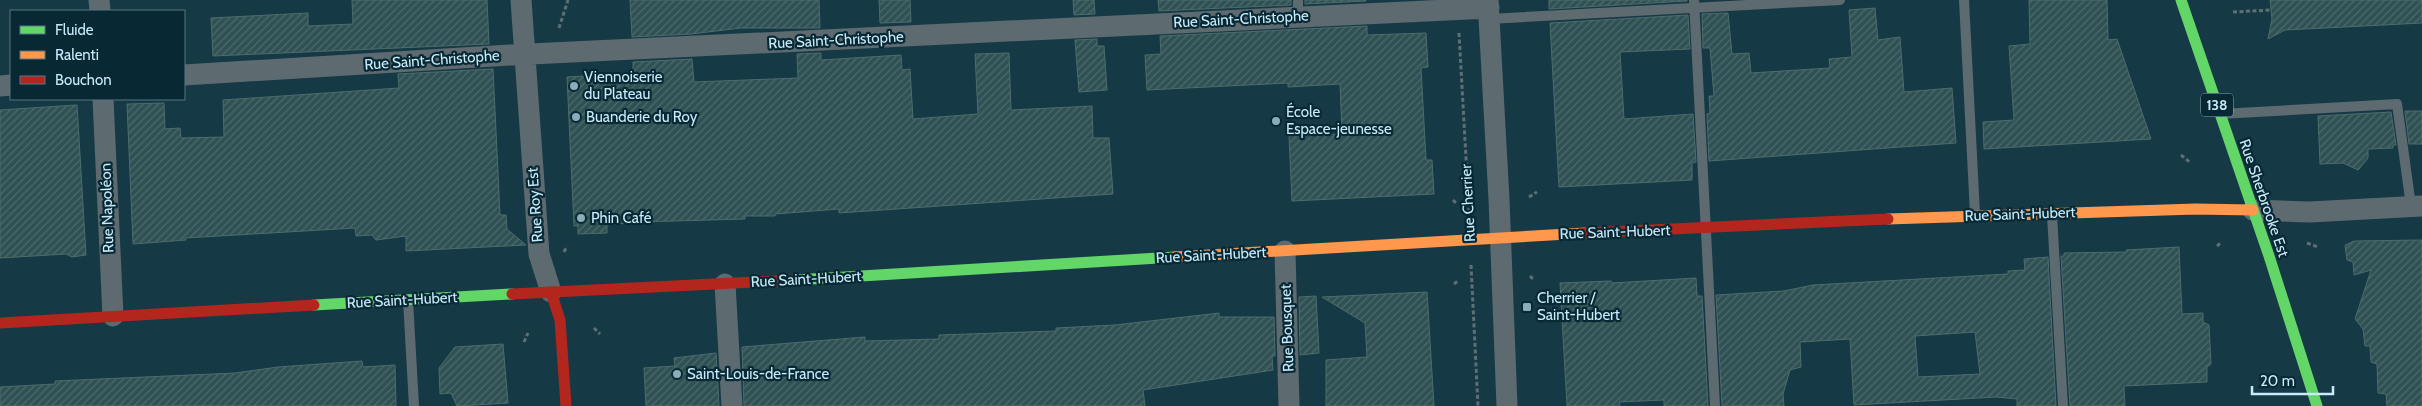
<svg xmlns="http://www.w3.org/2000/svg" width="2422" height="406" font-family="Cabin,sans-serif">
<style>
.building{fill:url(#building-hatch);stroke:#4d6c6c;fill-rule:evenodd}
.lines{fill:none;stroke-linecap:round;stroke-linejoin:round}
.path{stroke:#5e6f75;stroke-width:3;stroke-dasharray:4 2.5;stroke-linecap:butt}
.lane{stroke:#5d6a70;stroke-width:10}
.street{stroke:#5d6a70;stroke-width:21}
.fast{stroke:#63d668;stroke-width:11}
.slow{stroke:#ff974d;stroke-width:11}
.jam{stroke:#b3261e;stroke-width:11}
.poi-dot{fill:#8aadbc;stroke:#082834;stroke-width:2}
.labels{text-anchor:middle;stroke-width:4.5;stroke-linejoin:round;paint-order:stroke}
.shield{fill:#082834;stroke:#8eb0c0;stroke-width:1}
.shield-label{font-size:14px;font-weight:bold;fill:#c8ebfc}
.street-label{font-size:15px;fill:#c8ebfc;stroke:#082834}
.poi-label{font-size:15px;fill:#c8ebfc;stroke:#082834;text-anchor:start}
</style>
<defs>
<pattern id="building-hatch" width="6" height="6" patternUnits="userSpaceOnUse" patternTransform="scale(1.25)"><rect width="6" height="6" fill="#305153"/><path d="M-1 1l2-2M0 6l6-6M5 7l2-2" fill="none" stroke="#4c6a6d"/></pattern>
</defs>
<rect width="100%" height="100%" fill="#163946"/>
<path class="building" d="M352,0h135l2,44 -276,12 -2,-38 97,-5v13l45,-2z
M630,0h189l1,28h-79l-50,6 -59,3z
M879,0h31l1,22 -31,1z
M1073,0h21l1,14 -21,1z
M1158,0h133v5l-132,6z
M1305,0h61v1l-61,3z
M1549,0h138v1l-138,8z
M2029,0h78l1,40 9,-1 34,100 -167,10 -1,-27 31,-2 -5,-74 21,-2z
M2270,0h152v23l-137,7 -17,9 4,-20z
M1875,8l3,32 22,-3 4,55 48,-4 4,55 -247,18 -2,-47 3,-1 -1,-17h5l-4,-48h-7l-1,-34 26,-1 4,41 17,-1 2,20 79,-5 -1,-9 23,-2 -3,-47z
M1688,15l2,34 -70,3 4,67 69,-5 3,48 -4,1v17l-133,7 -9,-164z
M1367,26v9l59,-2 2,34 -7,1 5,92h6l2,34 -142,7 -3,-65 53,-2 -2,-50 -52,3v-4l-141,7 -2,-35 16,-1 -1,-18z
M1097,39v7h7l3,44 -28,2 -4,-52z
M821,53v7l80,-5 1,15 8,-1 3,50 65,-5 -3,-60 34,-1 2,57 81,-4 1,32h16l4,56 -274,19v-4l-64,5v2h-30v3l-107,3 -31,3v8l-29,1v-8h-4l-7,-149 66,-4v-11l59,-3 2,23 104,-4 -1,-24z
M493,69l7,146h6l1,14 19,16 -120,6v-15l-30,4 -4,-5 -16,1 -1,-8 -170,10 1,2 -53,4 -6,-140 37,-1 1,26 15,-1 1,10 43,-1 -1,-37 176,-12 -1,-14z
M77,105l9,150 -14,2 -6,-3 -66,4v-148z
M2405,111h17v33h-13z
M2391,112l5,33h-3v3l-25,1v9l-10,12 -15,-7 -23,1 -2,-48z
M2422,240v166h-35l-1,-12 -8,-1 -1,-29 -6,-2 -1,-16h-5l-2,-17 -8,-10 16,-49 -17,5 -1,-13 -6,-2 -2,-15 9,-4z
M2179,247l3,67 21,-1v9l6,3 2,39 -4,3v15l-83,4 1,20h-55l-9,-150h3v-3l63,-1 -1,-2z
M2048,257l8,149h-39v-7l-21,-2 -142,8 -4,-66 -50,3 1,25 -11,3 -7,24 1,12h-62l-6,-111 68,-4 29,-6 195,-11v-3l17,-1 -1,-11zM1975,332l5,42 -62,3 -3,-41z
M1696,278l1,18h5l6,110h-44v-6l-45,2 1,4h-53l-7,-123 51,-2 1,2z
M1427,292l7,114h-108v-46l41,-3 -2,-34 -43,-26z
M1316,296l3,57 -19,2 -1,-58z
M1219,313v4h55l1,39h-3l1,14 -130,20 2,16h-401l-2,-59 123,-10v4l74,-2v-4l117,-4v-3l59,-3z
M503,344l5,59 -51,3 -6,-13 -11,1 -1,-26 16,-21z
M716,353l3,53h-73l-2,-38 31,-2 -1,-8z
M362,361l1,6 32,-2 1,41h-396v-19l55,-3v-3l180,-8 43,-6z"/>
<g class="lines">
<path class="path" d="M2233,12l38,-2
M559,28l9,-28
M1459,33l10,179
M2181,155l10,8
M1529,197l8,-5
M1453,200l3,3
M2307,243l11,4
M2217,246l5,-4
M564,252l3,-6
M1471,265l7,141
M1530,276l4,4
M1454,284l5,-4
M594,328l6,6
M524,342l4,-9"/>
<path class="lane" d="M1298,0v17
M1694,0l21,406
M1964,0l11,214
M1489,19l351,-19
M2221,114l176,-10 14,102
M2052,215l11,191
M408,300l6,106"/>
<path class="street" d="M99,0l1,11
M521,0l18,254 12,38
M1488,0l11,199 8,207
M184,75l326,-20 979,-47
M0,86l11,-1
M103,99l10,217
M2253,210l57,2 112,-6
M1285,251l4,155
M725,284l7,122"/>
<path class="fast" d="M2181,0l88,256 48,150
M795,280l380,-23
M314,305l198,-11"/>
<path class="slow" d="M1888,219l308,-10 57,1
M1175,257l410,-24"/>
<path class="jam" d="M1585,233l303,-14
M551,292l9,28 6,86
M512,294l283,-14
M0,323l314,-18"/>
</g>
<g class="poi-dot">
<circle cx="574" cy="86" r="5"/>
<circle cx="576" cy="117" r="5"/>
<circle cx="1276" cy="121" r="5"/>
<circle cx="581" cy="218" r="5"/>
<rect x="1522" y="302" width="10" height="10" rx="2.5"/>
<circle cx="677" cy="374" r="5"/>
</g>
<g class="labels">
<rect class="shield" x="2201" y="93.5" width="32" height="23" rx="4"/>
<g class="shield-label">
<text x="2217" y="110">138</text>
</g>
<g class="street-label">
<text transform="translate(1241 19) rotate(-3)" y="5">Rue Saint-Christophe</text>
<text transform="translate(836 40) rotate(-3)" y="5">Rue Saint-Christophe</text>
<text transform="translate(432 60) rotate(-4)" y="5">Rue Saint-Christophe</text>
<text transform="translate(2264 198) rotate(71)" y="5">Rue Sherbrooke Est</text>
<text transform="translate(1468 203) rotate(-93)" y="5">Rue Cherrier</text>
<text transform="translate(535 205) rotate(-94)" y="5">Rue Roy Est</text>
<text transform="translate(107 208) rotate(-92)" y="5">Rue Napoléon</text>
<text transform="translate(2020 214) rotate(-2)" y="5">Rue Saint-Hubert</text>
<text transform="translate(1615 232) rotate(-2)" y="5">Rue Saint-Hubert</text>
<text transform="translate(1211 255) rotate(-3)" y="5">Rue Saint-Hubert</text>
<text transform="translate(806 279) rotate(-3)" y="5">Rue Saint-Hubert</text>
<text transform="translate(402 300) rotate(-3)" y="5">Rue Saint-Hubert</text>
<text transform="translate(1287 328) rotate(-92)" y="5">Rue Bousquet</text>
</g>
<g class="poi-label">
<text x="584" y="82">Viennoiserie<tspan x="584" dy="17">du Plateau</tspan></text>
<text x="1286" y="117">École<tspan x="1286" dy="17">Espace-jeunesse</tspan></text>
<text x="586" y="122">Buanderie du Roy</text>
<text x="591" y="223">Phin Café</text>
<text x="1537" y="303">Cherrier /<tspan x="1537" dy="17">Saint-Hubert</tspan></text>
<text x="687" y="379">Saint-Louis-de-France</text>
</g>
</g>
<rect x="10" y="10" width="175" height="90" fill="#082834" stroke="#557684"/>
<rect x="20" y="26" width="25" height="8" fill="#63d668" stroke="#557684"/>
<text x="55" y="35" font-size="15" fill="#c8ebfc">Fluide</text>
<rect x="20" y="51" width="25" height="8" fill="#ff974d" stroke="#557684"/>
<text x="55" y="60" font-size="15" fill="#c8ebfc">Ralenti</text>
<rect x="20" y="76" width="25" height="8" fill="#b3261e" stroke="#557684"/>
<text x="55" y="85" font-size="15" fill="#c8ebfc">Bouchon</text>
<path d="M2252 386v8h81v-8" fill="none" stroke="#c8ebfc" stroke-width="2.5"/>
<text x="2260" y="386" font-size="15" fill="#c8ebfc" stroke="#082834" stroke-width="4" paint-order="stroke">20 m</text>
</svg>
